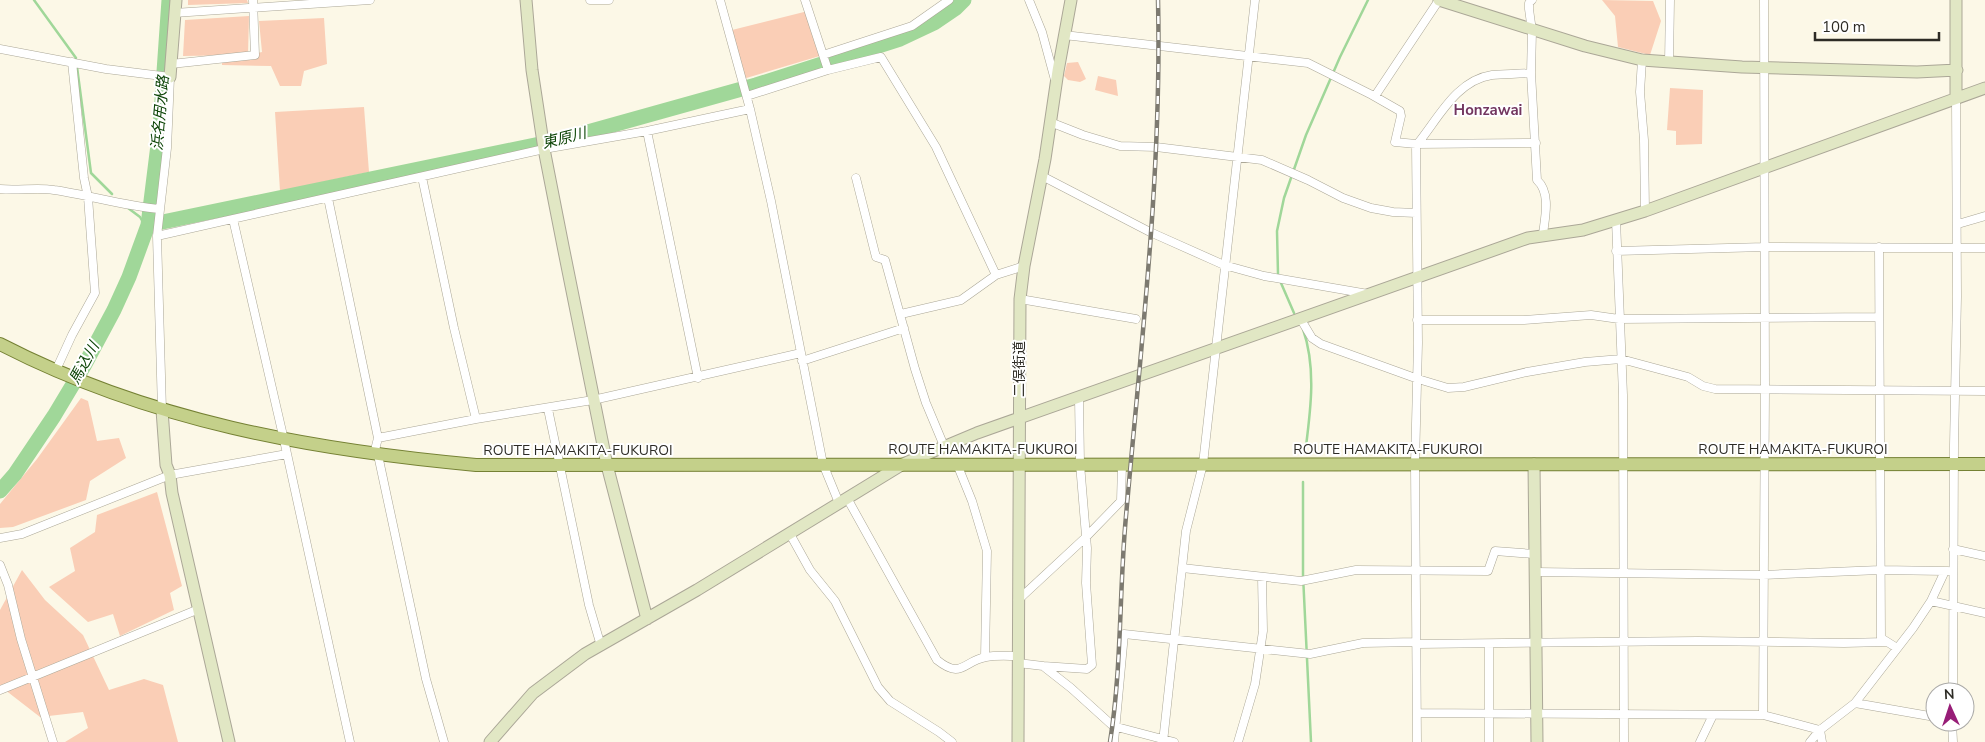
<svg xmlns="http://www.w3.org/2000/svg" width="1985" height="742" font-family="'Nunito Sans','Noto Sans JP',sans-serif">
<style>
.green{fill:#faceb6}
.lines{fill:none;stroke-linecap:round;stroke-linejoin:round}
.stream{stroke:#a0d799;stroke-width:2.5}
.river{stroke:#a0d799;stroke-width:15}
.street-casing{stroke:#aba797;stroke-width:9}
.secondary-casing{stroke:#aba797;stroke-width:13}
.primary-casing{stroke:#758134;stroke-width:14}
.street{stroke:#fff;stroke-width:8}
.secondary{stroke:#e1e7c4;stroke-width:11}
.primary{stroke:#c4d08a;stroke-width:12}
.rail-casing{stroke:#7d7a70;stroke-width:4.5}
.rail{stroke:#fff;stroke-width:2.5;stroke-dasharray:8;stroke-linecap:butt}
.labels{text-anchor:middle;stroke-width:4;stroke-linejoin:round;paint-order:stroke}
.street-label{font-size:14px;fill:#2d2b25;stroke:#fff}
.neighbourhood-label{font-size:15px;font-weight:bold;fill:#72365f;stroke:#fff}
.water-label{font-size:15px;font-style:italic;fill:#0c4406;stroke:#fff}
</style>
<rect width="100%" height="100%" fill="#fcf8e7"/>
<path class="green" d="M188,0h59l1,3 -60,2z
M1602,0l51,1 8,20 -11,34 -32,-8 -3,-31z
M808,11l15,44 -80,24 -11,-49z
M249,16l-1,39 14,-3 -3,-31 65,-3 3,46 -23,7 -3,15h-21l-9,-20 -49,-1v-4l21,-6 -60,1 2,-36z
M1078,62l8,17 -6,3 -12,-2 -4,-4 3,-13z
M1098,76l18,4 2,16 -23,-6z
M1670,88l33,2 -1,54 -26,1v-14l-9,-1z
M364,107l5,65 -89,19 -5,-79z
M81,398l7,3 9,40 22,-3 7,20 -36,23 -4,19 -73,27 -13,1v-24l37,-45z
M157,492l25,94 -12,7 4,17 -54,26 -7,-22 -25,8 -39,-35 26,-16 -5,-23 25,-16 2,-17z
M22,570l23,30 38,35 26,55 35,-11 19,6 15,57h-113l23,-14 -5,-16 -43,5 -40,-31v-76z"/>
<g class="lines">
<path class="stream" d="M34,0l42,58
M77,67l14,106 21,21
M128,208l12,9 4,7 4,1
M1278,274l-1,-43 7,-33 22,-63 34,-78 28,-57
M1281,283l13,30
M1303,329c13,38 8,78 3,117
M1303,482v93l8,167"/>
<path class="river" d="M148,225l411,-85 197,-55 144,-46 34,-16 22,-15 8,-8
M0,491l15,-17 39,-58 30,-50 30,-56 15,-33 19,-52 12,-96 9,-129"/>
<g class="street-casing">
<path id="street" d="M590,0h19
M720,0l30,109 21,92 52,263 16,39
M805,0l23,70
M1029,0l13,32 13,48
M1532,0l-3,3v6l3,22 -1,42 6,107c14,13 8,37 6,54
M174,13l196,-13
M1064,35l244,28 64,32 28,16 1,5 -6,26 21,2 120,-1
M0,49l106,20 64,8 -3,71 -10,88 5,174
M823,55l89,-29 37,-26
M1642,60l-2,32 4,48 1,71
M1669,63l1,-63
M171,64l84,-9 -2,-55
M747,96l81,-26 53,-13 55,90 60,128
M1375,96l64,-96
M1050,122l33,13 37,11 36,1 106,13 46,20 35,18 28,10 22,4 23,1
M647,131l51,247
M1419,142c20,-25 38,-62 73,-67 13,-1 26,-1 39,-2
M1416,144l2,199 -3,121 2,278
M1042,176l108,56 74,33 40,11 104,18
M422,177l32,151 22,91
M856,178l20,79 9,3 30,109 11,34 18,43
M0,189c18,2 37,-2 54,1 35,5 70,16 106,19
M328,198l50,240 -4,16
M233,219l51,221 66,302
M1616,220l7,175 1,347
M1958,224l27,-8
M157,236l387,-87 103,-18 103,-22
M1879,247l2,391 16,10
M1616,251l149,-4 220,1
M1020,299l116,20
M901,314l60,-14 35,-25 28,-9
M1300,318l12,20 9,6 97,35 30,9 16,-1 63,-15 58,-10 36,-3 67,18 15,9 12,3 270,2
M1417,320h107l67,-5 28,4 260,-2
M802,361l102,-33
M56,370l16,-35 23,-42 -7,-96 -4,-19 -12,-116
M548,409l41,196 12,41
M378,438l98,-19 117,-19 208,-47
M378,455l48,224 18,63
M957,464l15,37 15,50 -2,106
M847,498l90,162c25,20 26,1 49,-3 10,-2 22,-1 32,-1
M790,534l20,36 25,31 43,86 12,14 49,31 13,10
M0,538l22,-4 148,-59 117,-21
M1953,549l32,7
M0,565l8,20 13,54 32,103
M1182,568l119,13 55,-11 132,1 7,-20 39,3
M1536,572l227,3 117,-5 65,1
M1018,600l68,-63 35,-36 1,-37
M1931,601l54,12
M1417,644l281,-3 146,2 41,-1
M1018,663l25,3 28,22 42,38 61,16
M1043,666l44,3 5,-4 -6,-82 1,-35 -7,-84 -1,-67
M0,690l199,-81
M1953,692l1,-247 3,-148 -1,-200
M1855,703l80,14
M1417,713l346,2 57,15 2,12
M1763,715l2,-325 -1,-390
M1952,722l1,20
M1114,742l10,-108 186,20 53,-11 54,-1
M1163,742l23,-211 17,-67 52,-464
M1238,742l17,-58 8,-53 -1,-54
M1489,742v-98
M1700,742l13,-27
M1810,742l10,-12 35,-27 58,-75 18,-27 14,-30h3"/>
</g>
<g class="secondary-casing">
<path id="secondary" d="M526,0l6,70 12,79 19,97 44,219 40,154
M1439,0l146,46 57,14 100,7 175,5 40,-2
M1956,0v97
M170,77l6,-77
M162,410l4,55 4,10 2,18 57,249
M1534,464l3,278
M490,742l43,-49 52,-39 112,-64 206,-126 74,-31 551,-195 55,-8 62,-19 340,-123
M1018,742l2,-443 4,-33 21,-107 13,-88 13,-71"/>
</g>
<g class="primary-casing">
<path id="primary" d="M0,344c149,77 311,106 476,121l1509,-1"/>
</g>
<use href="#street" class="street"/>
<use href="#secondary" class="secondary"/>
<use href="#primary" class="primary"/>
<g class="rail-casing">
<path id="rail" d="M1110,742c12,-75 9,-151 16,-226 15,-171 36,-344 32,-516"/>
</g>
<use href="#rail" class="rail"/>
</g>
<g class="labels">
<g class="street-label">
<text transform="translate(1019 369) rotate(-90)" y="5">二俣街道</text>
<text x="983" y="454">ROUTE HAMAKITA-FUKUROI</text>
<text x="1388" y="454">ROUTE HAMAKITA-FUKUROI</text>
<text x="1793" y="454">ROUTE HAMAKITA-FUKUROI</text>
<text x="578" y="455">ROUTE HAMAKITA-FUKUROI</text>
</g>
<g class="neighbourhood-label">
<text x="1488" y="115">Honzawai</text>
</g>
<g class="water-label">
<text transform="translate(160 113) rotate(-85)" y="5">浜名用水路</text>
<text transform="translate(564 138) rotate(-14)" y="5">東原川</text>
<text transform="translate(84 363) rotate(-61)" y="5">馬込川</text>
</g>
</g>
<g transform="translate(1950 707) rotate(357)"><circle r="24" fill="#ffffff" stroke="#abaaa8"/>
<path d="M0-4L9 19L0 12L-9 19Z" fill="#971d77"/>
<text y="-8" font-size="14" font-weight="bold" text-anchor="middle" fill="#2d2b25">N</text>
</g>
<path d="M1815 32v8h124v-8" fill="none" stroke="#2d2b25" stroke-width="2.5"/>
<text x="1822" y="32" font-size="15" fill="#2d2b25" stroke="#ffffff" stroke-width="4" paint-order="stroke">100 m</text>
</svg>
